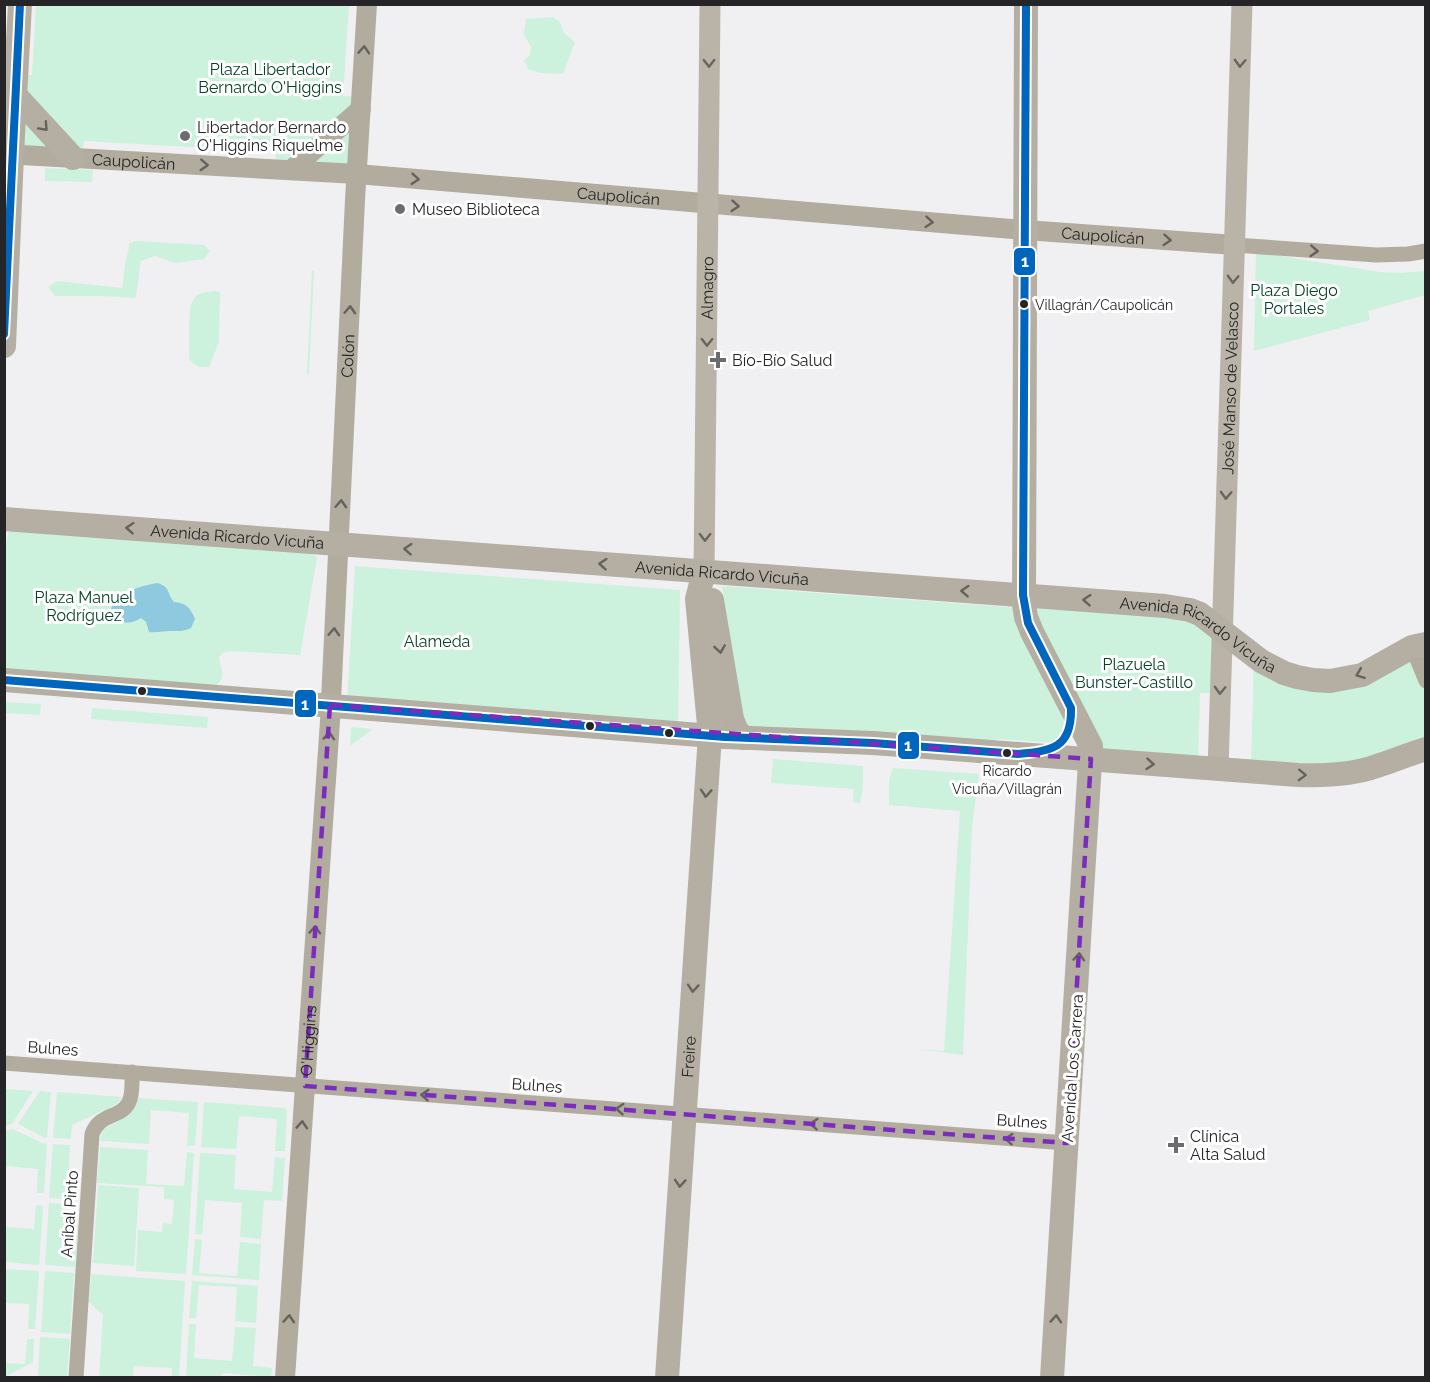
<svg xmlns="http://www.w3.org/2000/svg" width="1430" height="1382" font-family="Raleway,sans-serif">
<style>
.green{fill:#ccf1dc}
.water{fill:#8fc9e0}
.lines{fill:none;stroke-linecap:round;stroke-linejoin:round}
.minor{stroke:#b2ac9e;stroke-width:15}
.tertiary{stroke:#b2ac9e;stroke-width:20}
.secondary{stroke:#bab4a8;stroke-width:21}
.primary{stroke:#b4afa2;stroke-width:24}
.bus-1-casing{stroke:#fff;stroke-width:12}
.bus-1{stroke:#0065bd;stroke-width:8}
.oneway{stroke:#64625d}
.oneway2{stroke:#686561}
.oneway3{stroke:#65635e}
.marked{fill:none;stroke:#7b2cbf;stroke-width:4.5;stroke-dasharray:12 8;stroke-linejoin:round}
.poi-dot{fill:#6c6c6e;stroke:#fff;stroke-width:2}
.bus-dot{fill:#252527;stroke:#fff;stroke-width:2}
.labels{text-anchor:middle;stroke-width:6;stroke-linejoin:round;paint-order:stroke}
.bus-label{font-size:14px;fill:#252527;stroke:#fff;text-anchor:start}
.park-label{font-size:16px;fill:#054228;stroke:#fff}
.poi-label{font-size:16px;fill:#252527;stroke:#fff;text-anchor:start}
.street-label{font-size:16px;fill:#252527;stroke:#fff}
.line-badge{stroke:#fff;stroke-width:2}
.badge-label{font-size:16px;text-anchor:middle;font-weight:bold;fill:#fff}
</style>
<rect width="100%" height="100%" fill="#f0f0f2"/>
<path class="green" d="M36,5h313l-6,91 17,1 -5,74 -79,-3v-16l-192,-11 -2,15 -67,-4 4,-77h13z
M553,17l7,5 4,11 11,9 -12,32 -23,-1 -12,-4 -4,-9 6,-5 1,-8 -7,-13 2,-15z
M45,168l48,2 -1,12 -47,-1z
M136,241l68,4 6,6 -6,8 -28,4 -21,-7 -14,5c-3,12 -2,25 -6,37l-32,-2h-48l-7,-9 9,-6 65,7c2,-9 2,-17 3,-25 2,-8 4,-11 4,-20z
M1256,252l124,20 20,1 25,-2v24l-57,16 2,9 -116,31z
M312,271h2l-5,103h-2z
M214,291l6,1 -1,50 -10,25h-10l-9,-6c-2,-6 -1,-50 1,-57 1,-2 3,-6 5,-8 5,-4 12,-4 18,-5z
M10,528l301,24 6,6 -17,97 -68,-4c-23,3 -7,13 -10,26 0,5 -6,8 -9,11l-208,-16 -1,-122z
M355,566l325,24 -2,139 -331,-25z
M722,586l300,22 48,108c-2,13 -3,19 -13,27l-59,-4 -10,4 -242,-16 -5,-20z
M1029,598l135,11 53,23 -1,61h-16l-2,69 -104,-8z
M1425,651v93l-61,19h-113l3,-103 34,19z
M4,702l37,2 -1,11 -35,-2z
M92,708l116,9 -1,11 -116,-9z
M351,727l22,2 -23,17z
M773,759l90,7v23l-3,14 -7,-1 1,-13 -83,-6z
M893,768l86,6 -7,53 -9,228 -48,-6 29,2 16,-240 -71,-6v-24z
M4,1089l29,2 -21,33 -7,2z
M40,1091l11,1 -4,46 -4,-1 -25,-13z
M57,1092l65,5 -5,7 -45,21 -1,14 -18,-1z
M139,1098l59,4 -3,44h-8l2,-33 -38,-3 -2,34 -49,-3 3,-11c15,-10 31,-12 36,-32z
M204,1102l81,6 2,3 -2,40h-10l2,-32 -38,-3 -3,33 -35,-2z
M13,1129l29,14 5,1 -3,49h-7l1,-24 -33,-3v-35z
M53,1144l17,1 -3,54 -18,-1z
M100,1147l48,3 -2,34 38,2 3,-34 7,1 -8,121 -50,-3 2,-41 24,2 1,-9 9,1 2,-24 -10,-1v-12l-67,-4z
M200,1153l36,2 -2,34 38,3 3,-35 10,1 -3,43 -18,-1 -3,39 -21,-2 2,-34 -37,-3 -3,35 -7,-1z
M98,1185l41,3 -5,78 -41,-3z
M49,1203l17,1v8l12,14 -3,41 -30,-2z
M36,1205l7,1 -4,59 -34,-3v-35l29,2z
M195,1239l7,1 -3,33 38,3 3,-34 21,2 -2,36 -67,-5z
M4,1269l35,2 -4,58h-7l1,-25 -24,-1z
M45,1271l29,2 -4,61 -29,-2z
M91,1274l94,7 -6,96h-7v-9l-38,-2 -1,11h-34l4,-62 -14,-13z
M192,1281l66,5 -2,37 -21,-2 2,-34 -38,-2 -3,33h-7z
M189,1324h7l-2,34 38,3 3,-34 21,1 -3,38 19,2 -1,9 -49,-4 -1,4h-35z
M40,1337l30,2 -3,38h-29z
M27,1339h7l-1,23 -28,15v-14l20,1z"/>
<path class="water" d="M157,583c14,4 9,9 17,19 12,1 16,5 21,17l-4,9c-8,4 -12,3 -21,3 -7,0 -13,2 -21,1l-3,-10 -5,-4c-3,2 -6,3 -9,4 -11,3 -26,-6 -19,-18 7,-12 31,-19 44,-21z"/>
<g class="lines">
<path class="minor" d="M1235,245l141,10 32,-1 18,-3
M1412,647l14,34
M4,1063l1063,80
M76,1378l16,-244c8,-22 29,-15 37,-32 4,-8 3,-21 3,-30"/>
<g class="tertiary">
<path id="s1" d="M4,154l353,20 668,56 210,15"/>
<path d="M291,170l70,-61"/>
<path id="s2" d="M285,1378l45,-657 25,-521 12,-196"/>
</g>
<g class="secondary">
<path id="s3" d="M704,572l6,-568"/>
<path id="s4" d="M1218,770l24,-766"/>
</g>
<g class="primary">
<path d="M1026,4l-2,600 2,13 6,15 59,114 -39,632"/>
<path d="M15,95l58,63"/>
<path d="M4,346l8,-192 8,-150"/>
<path id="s5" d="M4,519l1161,87 25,4 10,4 61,47 23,12 13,4 16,3 17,1 32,-6 50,-28 14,-3"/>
<path d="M712,600l20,119 4,10 7,9"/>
<path d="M4,680l721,57 148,6 425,32c26,1 54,0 79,-9 16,-5 32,-12 49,-17"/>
<path id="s6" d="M667,1378l43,-643 -13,-136 7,-27"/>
</g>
<g class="bus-1-casing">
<path id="bus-1" d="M4,334l16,-330
M4,680l721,57 148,6 145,11c34,-3 54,-6 53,-46l-43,-85 -5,-28 3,-591"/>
</g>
<use href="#bus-1" class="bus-1"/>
</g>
<defs><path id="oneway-chevron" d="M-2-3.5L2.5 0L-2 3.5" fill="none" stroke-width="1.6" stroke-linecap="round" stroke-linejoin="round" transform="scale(1.5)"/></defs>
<g class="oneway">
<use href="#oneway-chevron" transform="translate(364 50) rotate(-86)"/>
<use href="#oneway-chevron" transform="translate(204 165) rotate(3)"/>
<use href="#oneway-chevron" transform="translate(415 179) rotate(5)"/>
<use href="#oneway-chevron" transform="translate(735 206) rotate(5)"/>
<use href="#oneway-chevron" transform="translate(929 222) rotate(5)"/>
<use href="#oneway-chevron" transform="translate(1167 240) rotate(4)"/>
<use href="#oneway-chevron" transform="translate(1314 251) rotate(4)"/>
<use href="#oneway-chevron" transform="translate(350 310) rotate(-87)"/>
<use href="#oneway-chevron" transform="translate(341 504) rotate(-87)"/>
<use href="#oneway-chevron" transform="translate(334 632) rotate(-87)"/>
<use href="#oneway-chevron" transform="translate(329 736) rotate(-86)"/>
<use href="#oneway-chevron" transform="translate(315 930) rotate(-86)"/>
<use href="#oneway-chevron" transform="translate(425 1095) rotate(-176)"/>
<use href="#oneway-chevron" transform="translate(620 1109) rotate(-176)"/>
<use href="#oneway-chevron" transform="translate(814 1124) rotate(-176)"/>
<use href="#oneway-chevron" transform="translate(302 1125) rotate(-86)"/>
<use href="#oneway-chevron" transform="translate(1009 1139) rotate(-176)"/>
<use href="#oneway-chevron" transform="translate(289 1319) rotate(-86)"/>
</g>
<g class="oneway2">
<use href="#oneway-chevron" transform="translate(709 63) rotate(90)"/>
<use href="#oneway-chevron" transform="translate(1240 63) rotate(92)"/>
<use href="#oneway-chevron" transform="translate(1233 279) rotate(92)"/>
<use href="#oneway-chevron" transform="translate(707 342) rotate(91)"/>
<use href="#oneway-chevron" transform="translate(1226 495) rotate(92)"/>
<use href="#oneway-chevron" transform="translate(705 537) rotate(91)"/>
<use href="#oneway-chevron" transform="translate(1220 690) rotate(92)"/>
</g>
<g class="oneway3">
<use href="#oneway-chevron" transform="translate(44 127) rotate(47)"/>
<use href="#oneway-chevron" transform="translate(130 528) rotate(-176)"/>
<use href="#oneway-chevron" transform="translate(408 549) rotate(-176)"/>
<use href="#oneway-chevron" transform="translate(603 564) rotate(-176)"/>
<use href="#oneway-chevron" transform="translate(965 591) rotate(-176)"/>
<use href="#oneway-chevron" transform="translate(1087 600) rotate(-176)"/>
<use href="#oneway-chevron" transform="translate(720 649) rotate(81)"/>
<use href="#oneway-chevron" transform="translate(1360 674) rotate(159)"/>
<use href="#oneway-chevron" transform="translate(1150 764) rotate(5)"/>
<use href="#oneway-chevron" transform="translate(1302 775) rotate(2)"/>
<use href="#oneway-chevron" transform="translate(706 793) rotate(94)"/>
<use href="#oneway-chevron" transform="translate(1079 957) rotate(-86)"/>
<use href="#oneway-chevron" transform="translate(693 988) rotate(94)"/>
<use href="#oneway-chevron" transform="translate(680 1183) rotate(94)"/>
<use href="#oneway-chevron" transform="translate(1056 1319) rotate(-86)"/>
</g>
<path class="marked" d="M330,705l761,54 -24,384 -762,-57z"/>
<g class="poi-dot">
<circle cx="185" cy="136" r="6"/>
<circle cx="400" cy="209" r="6"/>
<path d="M715 351h6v6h6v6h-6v6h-6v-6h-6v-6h6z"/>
<path d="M1173 1136h6v6h6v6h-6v6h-6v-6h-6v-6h6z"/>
</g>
<g class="bus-dot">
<circle cx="1024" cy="304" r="5"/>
<circle cx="142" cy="691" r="5"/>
<circle cx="590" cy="726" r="5"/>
<circle cx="669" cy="733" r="5"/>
<circle cx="1007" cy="753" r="5"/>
</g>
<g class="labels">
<g class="bus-label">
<text x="1035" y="310">Villagrán/Caupolicán</text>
<text x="1007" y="776" text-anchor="middle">Ricardo<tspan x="1007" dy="18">Vicuña/Villagrán</tspan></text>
</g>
<g class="park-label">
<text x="270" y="75">Plaza Libertador<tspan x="270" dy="18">Bernardo O'Higgins</tspan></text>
<text x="1294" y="296">Plaza Diego<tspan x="1294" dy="18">Portales</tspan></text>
<text x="84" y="603">Plaza Manuel<tspan x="84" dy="18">Rodríguez</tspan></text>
<text x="437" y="647">Alameda</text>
<text x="1134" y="670">Plazuela<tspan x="1134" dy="18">Bunster-Castillo</tspan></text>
</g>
<g class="poi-label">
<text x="197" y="133">Libertador Bernardo<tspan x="197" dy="18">O'Higgins Riquelme</tspan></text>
<text x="412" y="215">Museo Biblioteca</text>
<text x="732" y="366">Bío-Bío Salud</text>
<text x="1190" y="1142">Clínica<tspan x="1190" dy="18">Alta Salud</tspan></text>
</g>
<g class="street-label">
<text dy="6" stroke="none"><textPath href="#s1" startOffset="130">Caupolicán</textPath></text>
<text dy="6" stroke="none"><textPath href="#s1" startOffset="616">Caupolicán</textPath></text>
<text dy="6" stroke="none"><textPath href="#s1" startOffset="1102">Caupolicán</textPath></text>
<text dy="6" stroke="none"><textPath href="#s3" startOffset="284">Almagro</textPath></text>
<text dy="6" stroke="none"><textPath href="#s2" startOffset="1024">Colón</textPath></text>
<text dy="6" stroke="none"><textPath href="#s4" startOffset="382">José Manso de Velasco</textPath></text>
<text dy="6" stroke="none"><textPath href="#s5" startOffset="234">Avenida Ricardo Vicuña</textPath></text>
<text dy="6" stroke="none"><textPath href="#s5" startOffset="720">Avenida Ricardo Vicuña</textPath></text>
<text dy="6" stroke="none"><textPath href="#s5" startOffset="1206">Avenida Ricardo Vicuña</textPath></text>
<text dy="6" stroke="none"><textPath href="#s2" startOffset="338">O'Higgins</textPath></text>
<text transform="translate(53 1048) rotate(4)" y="6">Bulnes</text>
<text dy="6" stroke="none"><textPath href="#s6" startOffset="322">Freire</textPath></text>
<text transform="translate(1072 1068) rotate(-86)" y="6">Avenida Los Carrera</text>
<text transform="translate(537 1085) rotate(4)" y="6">Bulnes</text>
<text transform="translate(1022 1121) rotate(4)" y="6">Bulnes</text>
<text transform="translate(69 1214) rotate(-86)" y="6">Aníbal Pinto</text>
</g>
</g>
<g class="line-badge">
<rect x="1013" y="247" width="23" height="29" rx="6" fill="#0065bd"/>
<rect x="294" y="689" width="23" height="29" rx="6" fill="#0065bd"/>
<rect x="897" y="731" width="23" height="29" rx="6" fill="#0065bd"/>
</g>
<g class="badge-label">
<text x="1025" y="267">1</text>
<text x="305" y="710">1</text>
<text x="908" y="751">1</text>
</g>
<rect width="1430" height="1382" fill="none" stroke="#252527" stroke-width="12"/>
</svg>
